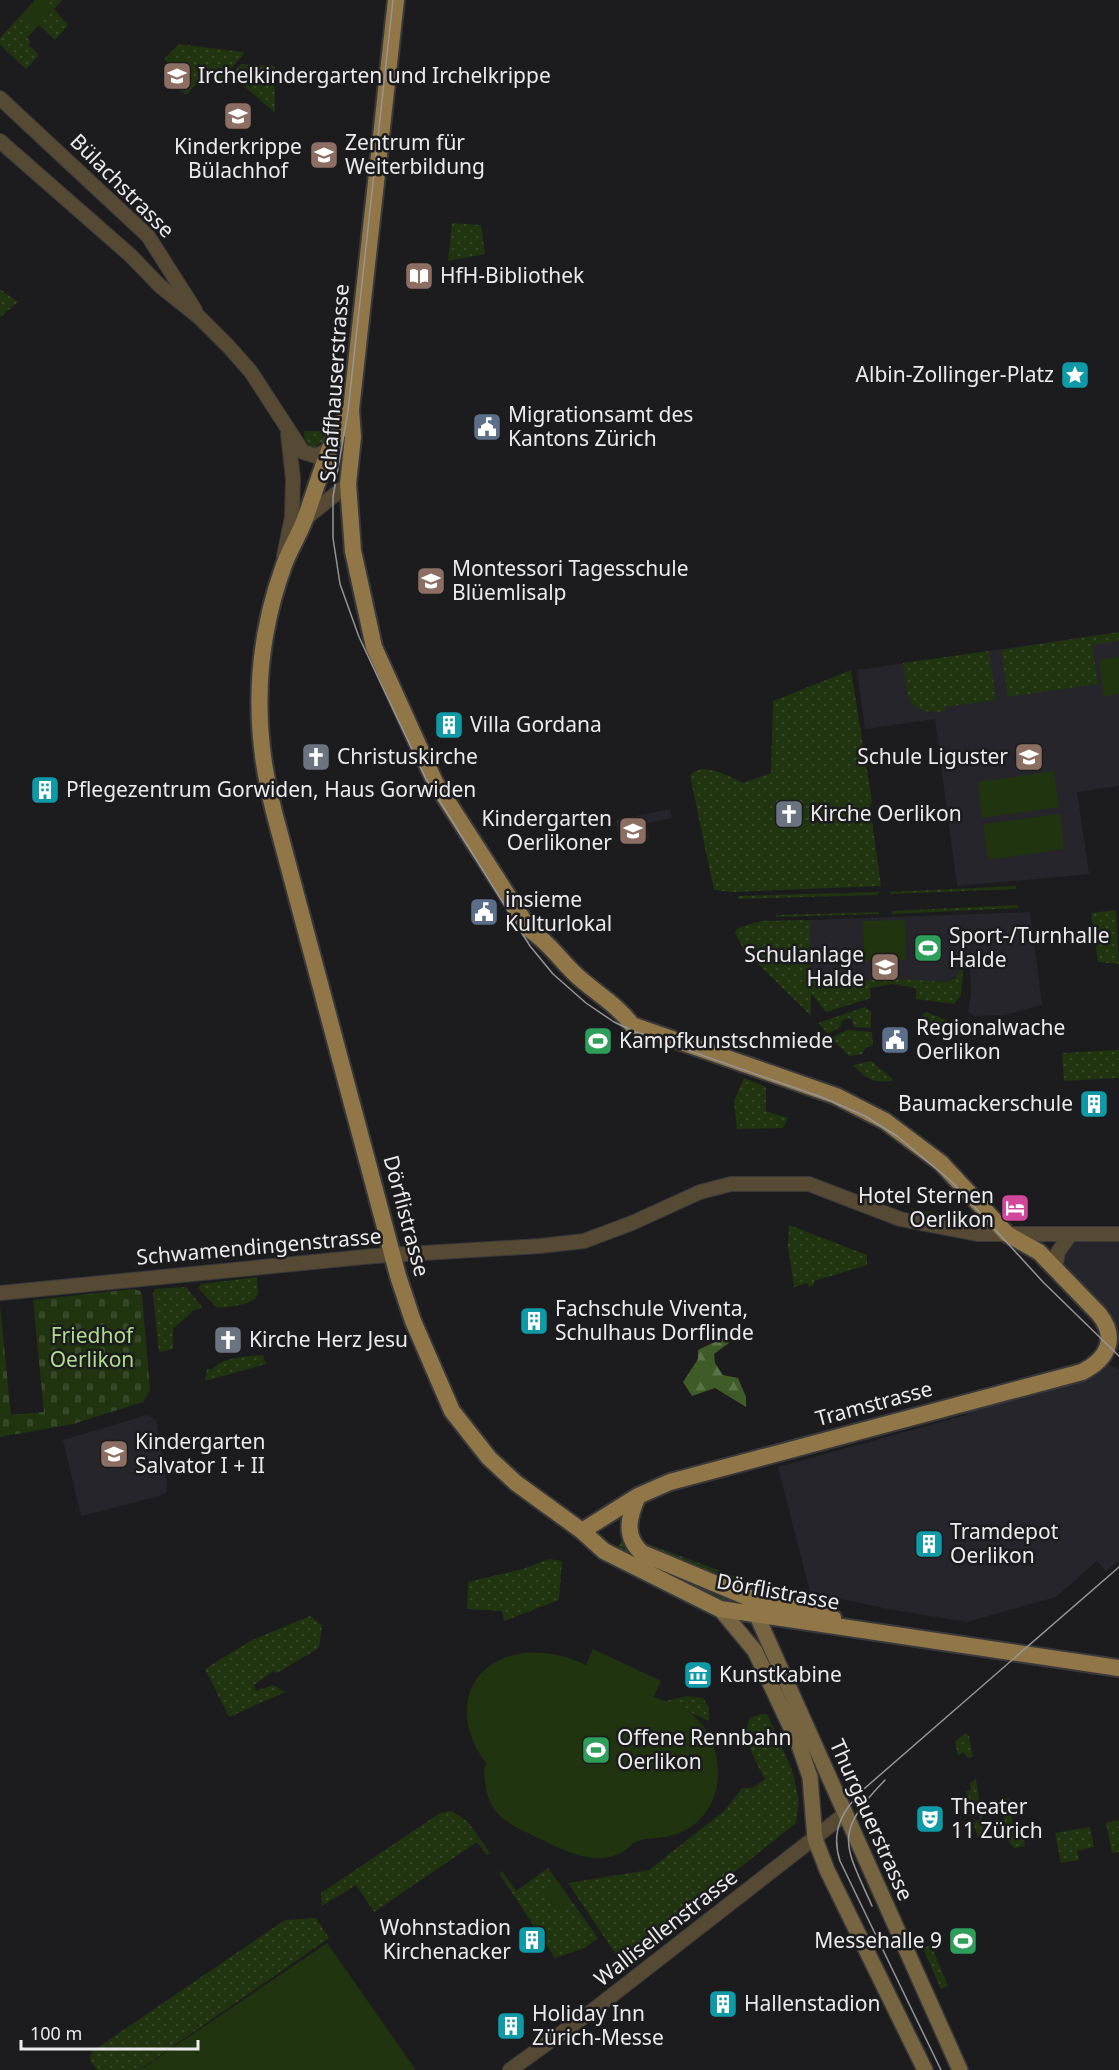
<svg xmlns="http://www.w3.org/2000/svg" width="1119" height="2070" font-family="'Noto Sans',sans-serif">
<style>
.built{fill:#26252c}
.green{fill:url(#green-dots)}
.forest{fill:url(#forest-firs)}
.cemetery{fill:url(#cemetery-stones)}
.pitch{fill:#203410}
.lines{fill:none;stroke-linecap:round;stroke-linejoin:round}
.tertiary-casing{stroke:#39393b;stroke-width:16}
.secondary-casing{stroke:#39393b;stroke-width:18}
.primary-casing{stroke:#39393b;stroke-width:20}
.tertiary{stroke:#574a34;stroke-width:14}
.secondary{stroke:#776440;stroke-width:15}
.primary{stroke:#917748;stroke-width:16}
.tram{stroke:#959597;stroke-width:1.5}
.labels{text-anchor:middle;stroke-width:5;stroke-linejoin:round;paint-order:stroke}
.poi-label{font-size:21px;fill:#ebeaec;stroke:#1c1c1e;text-anchor:start}
.street-label{font-size:21px;fill:#ebeaec;stroke:#1c1c1e}
.park-label{font-size:21px;fill:#afdc8e;stroke:#1c1c1e}
</style>
<defs>
<pattern id="green-dots" width="8" height="8" patternUnits="userSpaceOnUse" patternTransform="scale(1.5)"><rect width="8" height="8" fill="#203410"/><path d="M2 2h.1M6 6h.1" fill="none" stroke="#364827" stroke-width="1.8" stroke-linecap="round"/></pattern>
<pattern id="forest-firs" width="22" height="20" patternUnits="userSpaceOnUse" patternTransform="scale(1.5)"><rect width="22" height="20" fill="#3f5c28"/><path d="M5 1l3.5 6h-7zM16 11l3.5 6h-7z" fill="#5b7447"/></pattern>
<pattern id="cemetery-stones" width="16" height="16" patternUnits="userSpaceOnUse" patternTransform="scale(1.5)"><rect width="16" height="16" fill="#203410"/><path d="M2 7V4a2 2 0 0 1 4 0v3zM10 15v-3a2 2 0 0 1 4 0v3z" fill="#364827"/></pattern>
</defs>
<rect width="100%" height="100%" fill="#1c1c1e"/>
<path class="built" d="M1119,632v154l-42,6 12,82 -132,12 -22,-167 -70,10 -8,-59z
M670,809l2,9 -25,5 2,16 -28,6 -5,-25z
M1030,912l12,93 -37,10 -31,1 -6,-4 3,-18 -1,-31 -10,1 -3,11 -11,7 -57,-3 -58,6 -15,-5 -6,-8v-52z
M1119,1240v102l-55,-68 -3,-17 10,-14 6,-2z
M1108,1365l11,4v192l-13,10 -9,-10 -41,36 -89,25 -79,-13 -78,-17 -32,-125 188,-52 -1,-5z
M147,1415l9,5 11,64 -1,8 -6,4 -79,20 -18,-76z"/>
<path class="green" d="M35,0h27l-8,9 14,16 -13,15 -16,-15 -12,13 4,4 -2,3 10,10 -13,14 -26,-24v-7z
M179,44l64,8 1,2 -25,28 -11,-10 -22,23 -10,-8 9,-11 -21,-17z
M241,64l34,2v47l-44,-38z
M452,223l29,2 4,29 -37,7z
M0,289l18,13 -18,15z
M304,431h22v8l-11,8h-4l-6,-6z
M1119,632v9l-27,4 6,39 -90,13 -7,-47z
M989,651l7,49 -51,7v4c-40,5 -37,-15 -42,-48z
M851,670l21,131 -2,6 11,79 -149,6 -18,-2 -24,-114c11,-16 40,1 53,7l28,-10 2,-72z
M1016,886v3l-126,5v-2z
M879,892v2l-4,1 -137,4v-3z
M1017,905l1,3 -126,6v-3z
M1116,910l3,54 -21,-2 -7,-49z
M879,912v2l-103,3v-2z
M810,920v52l7,9 14,4 57,-7 58,4 9,-4 4,-8h4l-2,25 -7,9 -38,-5v-11l-24,-4 -22,4 1,10 -45,14 -15,-19v23l-67,-66 -9,-17 3,-5 23,-7z
M865,1007l6,5v16l-17,-1 -2,-7 -4,-2 -6,3 -2,6 -12,7 -10,-11z
M926,1012l21,8 -1,3 -9,6 -14,1 -1,-15z
M847,1030l25,2 1,14 -7,1 -4,7 -13,2 -18,-18z
M1119,1050v28l-55,3 -2,-28z
M871,1061l21,17 1,2c-18,5 -28,-2 -40,-15z
M744,1078l22,9v24l22,7 -5,10 -46,1 -3,-28z
M911,1208l60,12 -1,4 -57,-11z
M789,1225l78,30v10l-53,16v4l-5,2 -2,-4 -13,4 -6,-41z
M257,1277c0,5 1,11 1,16 -3,13 -31,14 -41,15l-19,-20 3,-4z
M186,1287l17,21 -9,2 -21,19v20l-14,3 -6,-58 2,-5z
M263,1355l3,9 -61,17 2,-12h6c9,-12 36,-13 50,-14z
M625,1535l6,15 14,14 95,40c-25,5 -98,-41 -123,-55z
M640,1541l129,48 -1,3 -115,-42 -5,1z
M549,1559l13,2 -3,39 -55,21 -2,-10 -35,-2 1,-27 55,-13z
M310,1616l12,9 -3,23 -42,25 -4,-2 -19,14 2,6 17,-6 12,7 -56,25 -24,-48 47,-29z
M687,1696l16,2 6,10v13l-43,-20z
M761,1714h6l25,56 7,30 -3,23 -175,139 -53,-79 81,-13 75,-59 18,-23h10l13,-9c-8,-15 -25,-43 -15,-61z
M965,1733l4,3 4,21 -5,1 -5,-6 -5,4 -3,-14z
M976,1779l8,57 -6,1 -5,-15 7,-2 -1,-5 -7,1 -6,-25 5,-1 -1,-7z
M1009,1798l6,41 9,-1 1,8 -11,2 -6,-8 -7,-40z
M452,1811l16,11 22,31 -3,2 -10,-13 -103,70 -18,-27 -34,21 -1,-13 119,-80z
M1119,1820v32l-7,1 -6,-30z
M1090,1827l4,20 -17,4 2,9 -18,3 -6,-30z
M548,1868l50,70 -13,10 -30,10 -56,-85 3,-2 14,20z
M316,1918l13,20 -190,132h-42l-7,-10 1,-8 194,-132z
M931,1945l17,41 -7,3 -18,-41z"/>
<path class="forest" d="M725,1337l4,6 -15,11 1,9 8,12 15,3 8,19v10l-31,-19 -23,8 -9,-14 15,-23v-9z"/>
<path class="cemetery" d="M133,1289l7,2 2,3 8,97 -7,11 -70,22 -73,13v-132l11,110 33,-3 -11,-112z"/>
<path class="pitch" d="M35,0h8l9,9 -19,21 -14,-12z
M1119,657v37l-15,3 -5,-37z
M1054,771l5,36 -77,11 -4,-36z
M1060,814l4,35 -76,11 -5,-36z
M905,920l1,40 -42,1 -1,-40z
M593,1649l68,32 -7,16c11,4 24,7 34,14 38,27 42,92 1,117 -20,12 -29,8 -48,12 -7,1 -15,11 -22,14 -30,12 -60,-6 -87,-19 -35,-16 -47,-27 -48,-67l3,-4c-32,-39 -28,-95 27,-109 23,-6 51,0 72,10z
M559,1883l12,18 -15,9 -11,-17z
M327,1943l89,127h-276z"/>
<g class="lines">
<g class="tertiary-casing">
<path id="tertiary" d="M0,98l148,138 47,74
M0,141l130,114 30,31 39,31 30,30 22,25 52,80 13,4 17,-9
M306,518l42,-34
M284,556l8,-39 1,-38 -5,-45
M1055,1269l3,-17 12,-17
M0,1293l374,-37 166,-10 44,-5 48,-18 68,-31 31,-8h78l91,35 77,15h142
M510,2070l82,-59 253,-197"/>
</g>
<g class="secondary-casing">
<path id="secondary" d="M753,1607l207,463
M720,1609l35,42 44,94 11,32 5,62 12,31 98,200"/>
</g>
<g class="primary-casing">
<path id="primary" d="M396,0l-45,410 2,27 -5,47 5,67 21,96 61,135 95,148c17,11 29,28 43,42 19,19 43,31 59,53l204,71 49,25 56,42 66,71 32,18 60,62c19,24 9,45 -17,58l-412,110 -32,14 -56,35
M351,410c-21,27 -34,76 -46,109 -6,16 -15,30 -21,46 -30,82 -32,163 -10,247l124,464 15,45 39,90 37,47 27,25 66,48 22,20 116,58 399,59
M638,1496c-9,20 -15,40 4,57l105,44 86,21"/>
</g>
<use href="#tertiary" class="tertiary"/>
<use href="#secondary" class="secondary"/>
<use href="#primary" class="primary"/>
<path class="tram" d="M393,0l-45,411 -15,86v41l7,46 19,53 67,142 104,167 23,28 33,29 28,19 19,9 191,67 41,18 32,20 54,45 92,101 76,74
M872,1906c-28,-63 -39,-72 13,-126
M941,2070l-101,-209c-10,-31 3,-52 25,-73l254,-221"/>
</g>
<defs>
<g id="school-square" transform="scale(1.5)"><rect x="-9" y="-9" width="18" height="18" rx="4" fill="#8d6e63" stroke="#1c1c1e"/><path d="M0-5L7-2L0 1L-7-2ZM-4 1L0 2.5L4 1V4Q0 6-4 4Z" fill="#fff"/></g>
<g id="university-square" transform="scale(1.5)"><rect x="-9" y="-9" width="18" height="18" rx="4" fill="#8d6e63" stroke="#1c1c1e"/><path d="M0-5L7-2L0 1L-7-2ZM-4 1L0 2.5L4 1V4Q0 6-4 4Z" fill="#fff"/></g>
<g id="library-square" transform="scale(1.5)"><rect x="-9" y="-9" width="18" height="18" rx="4" fill="#8d6e63" stroke="#1c1c1e"/><path d="M-6-4Q-3-5.5-.7-3.5V5Q-3 3-6 4ZM6-4Q3-5.5 .7-3.5V5Q3 3 6 4Z" fill="#fff"/></g>
<g id="sight-square" transform="scale(1.5)"><rect x="-9" y="-9" width="18" height="18" rx="4" fill="#0f9aa8" stroke="#1c1c1e"/><path d="M0-6L1.8-2.2L6-1.7L2.9 1.2L3.7 5.4L0 3.3L-3.7 5.4L-2.9 1.2L-6-1.7L-1.8-2.2Z" fill="#fff"/></g>
<g id="civic-square" transform="scale(1.5)"><rect x="-9" y="-9" width="18" height="18" rx="4" fill="#5c6f8a" stroke="#1c1c1e"/><path d="M-.6-6.5H3V-4.5H.6V-3L4-1V1h2V6H-6V1h2V-1L-.6-3ZM-1.2 2.5V6h2.4V2.5Z" fill="#fff"/></g>
<g id="building-square" transform="scale(1.5)"><rect x="-9" y="-9" width="18" height="18" rx="4" fill="#0f9aa8" stroke="#1c1c1e"/><path d="M-4-6H4V6H1V3H-1V6H-4ZM-2.5-4.3h1.7v1.8h-1.7ZM.8-4.3h1.7v1.8H.8ZM-2.5-1h1.7V.8h-1.7ZM.8-1h1.7V.8H.8Z" fill="#fff"/></g>
<g id="church-square" transform="scale(1.5)"><rect x="-9" y="-9" width="18" height="18" rx="4" fill="#6b7280" stroke="#1c1c1e"/><path d="M-1.2-6h2.4v3.5h3.3v2.4h-3.3V6h-2.4V-.1h-3.3v-2.4h3.3Z" fill="#fff"/></g>
<g id="stadium-square" transform="scale(1.5)"><rect x="-9" y="-9" width="18" height="18" rx="4" fill="#2e9e5b" stroke="#1c1c1e"/><path d="M0-5a6.5 5 0 1 0 0 10a6.5 5 0 1 0 0-10ZM-3.5-1.8h7v3.6h-7Z" fill="#fff"/></g>
<g id="hotel-square" transform="scale(1.5)"><rect x="-9" y="-9" width="18" height="18" rx="4" fill="#d1479c" stroke="#1c1c1e"/><path d="M-6-4.5h1.5V1H6V5H4.5V3h-9V5H-6ZM-4 0a1.8 1.8 0 1 1 3.6 0ZM.5 0V-2.5h3Q6-2.5 6 0Z" fill="#fff"/></g>
<g id="museum-square" transform="scale(1.5)"><rect x="-9" y="-9" width="18" height="18" rx="4" fill="#0f9aa8" stroke="#1c1c1e"/><path d="M0-6L6-3V-2H-6V-3ZM-5-1h2V3h-2ZM-1-1h2V3h-2ZM3-1h2V3H3ZM-6 4H6V6H-6Z" fill="#fff"/></g>
<g id="theatre-square" transform="scale(1.5)"><rect x="-9" y="-9" width="18" height="18" rx="4" fill="#0f9aa8" stroke="#1c1c1e"/><path d="M-5-5.5Q0-4 5-5.5V0Q5 5 0 6Q-5 5-5 0ZM-3.3-2.5H-1v1.5H-3.3ZM1-2.5H3.3v1.5H1ZM-2.8 1Q0 5.5 2.8 1Z" fill="#fff"/></g>
</defs>
<g fill-rule="evenodd">
<use href="#school-square" x="177" y="76"/>
<use href="#school-square" x="238" y="116"/>
<use href="#university-square" x="324" y="155"/>
<use href="#library-square" x="419" y="276"/>
<use href="#sight-square" x="1075" y="375"/>
<use href="#civic-square" x="487" y="427"/>
<use href="#school-square" x="431" y="581"/>
<use href="#building-square" x="449" y="725"/>
<use href="#church-square" x="316" y="757"/>
<use href="#school-square" x="1029" y="757"/>
<use href="#building-square" x="45" y="790"/>
<use href="#church-square" x="789" y="814"/>
<use href="#school-square" x="633" y="831"/>
<use href="#civic-square" x="484" y="912"/>
<use href="#stadium-square" x="928" y="948"/>
<use href="#school-square" x="885" y="967"/>
<use href="#civic-square" x="895" y="1040"/>
<use href="#stadium-square" x="598" y="1041"/>
<use href="#building-square" x="1094" y="1104"/>
<use href="#hotel-square" x="1015" y="1208"/>
<use href="#building-square" x="534" y="1321"/>
<use href="#church-square" x="228" y="1340"/>
<use href="#school-square" x="114" y="1454"/>
<use href="#building-square" x="929" y="1544"/>
<use href="#museum-square" x="698" y="1675"/>
<use href="#stadium-square" x="596" y="1750"/>
<use href="#theatre-square" x="930" y="1819"/>
<use href="#building-square" x="532" y="1940"/>
<use href="#stadium-square" x="963" y="1941"/>
<use href="#building-square" x="723" y="2004"/>
<use href="#building-square" x="511" y="2026"/>
</g>
<g class="labels">
<g class="poi-label">
<text x="198" y="83">Irchelkindergarten und Irchelkrippe</text>
<text x="345" y="150">Zentrum für<tspan x="345" dy="24">Weiterbildung</tspan></text>
<text x="238" y="154" text-anchor="middle">Kinderkrippe<tspan x="238" dy="24">Bülachhof</tspan></text>
<text x="440" y="283">HfH-Bibliothek</text>
<text x="1054" y="382" text-anchor="end">Albin-Zollinger-Platz</text>
<text x="508" y="422">Migrationsamt des<tspan x="508" dy="24">Kantons Zürich</tspan></text>
<text x="452" y="576">Montessori Tagesschule<tspan x="452" dy="24">Blüemlisalp</tspan></text>
<text x="470" y="732">Villa Gordana</text>
<text x="337" y="764">Christuskirche</text>
<text x="1008" y="764" text-anchor="end">Schule Liguster</text>
<text x="66" y="797">Pflegezentrum Gorwiden, Haus Gorwiden</text>
<text x="810" y="821">Kirche Oerlikon</text>
<text x="612" y="826" text-anchor="end">Kindergarten<tspan x="612" dy="24">Oerlikoner</tspan></text>
<text x="505" y="907">insieme<tspan x="505" dy="24">Kulturlokal</tspan></text>
<text x="949" y="943">Sport-/Turnhalle<tspan x="949" dy="24">Halde</tspan></text>
<text x="864" y="962" text-anchor="end">Schulanlage<tspan x="864" dy="24">Halde</tspan></text>
<text x="916" y="1035">Regionalwache<tspan x="916" dy="24">Oerlikon</tspan></text>
<text x="619" y="1048">Kampfkunstschmiede</text>
<text x="1073" y="1111" text-anchor="end">Baumackerschule</text>
<text x="994" y="1203" text-anchor="end">Hotel Sternen<tspan x="994" dy="24">Oerlikon</tspan></text>
<text x="555" y="1316">Fachschule Viventa,<tspan x="555" dy="24">Schulhaus Dorflinde</tspan></text>
<text x="249" y="1347">Kirche Herz Jesu</text>
<text x="135" y="1449">Kindergarten<tspan x="135" dy="24">Salvator I + II</tspan></text>
<text x="950" y="1539">Tramdepot<tspan x="950" dy="24">Oerlikon</tspan></text>
<text x="719" y="1682">Kunstkabine</text>
<text x="617" y="1745">Offene Rennbahn<tspan x="617" dy="24">Oerlikon</tspan></text>
<text x="951" y="1814">Theater<tspan x="951" dy="24">11 Zürich</tspan></text>
<text x="511" y="1935" text-anchor="end">Wohnstadion<tspan x="511" dy="24">Kirchenacker</tspan></text>
<text x="942" y="1948" text-anchor="end">Messehalle 9</text>
<text x="744" y="2011">Hallenstadion</text>
<text x="532" y="2021">Holiday Inn<tspan x="532" dy="24">Zürich-Messe</tspan></text>
</g>
<g class="street-label">
<text transform="translate(122 186) rotate(45)" y="7">Bülachstrasse</text>
<text transform="translate(335 383) rotate(-86)" y="7">Schaffhauserstrasse</text>
<text transform="translate(406 1216) rotate(75)" y="7">Dörflistrasse</text>
<text transform="translate(259 1247) rotate(-5)" y="7">Schwamendingenstrasse</text>
<text transform="translate(874 1404) rotate(-15)" y="7">Tramstrasse</text>
<text transform="translate(778 1592) rotate(10)" y="7">Dörflistrasse</text>
<text transform="translate(871 1820) rotate(66)" y="7">Thurgauerstrasse</text>
<text transform="translate(666 1928) rotate(-38)" y="7">Wallisellenstrasse</text>
</g>
<g class="park-label">
<text x="92" y="1343">Friedhof<tspan x="92" dy="24">Oerlikon</tspan></text>
</g>
</g>
<path d="M21 2040v9h177v-9" fill="none" stroke="#ebeaec" stroke-width="3"/>
<text x="30" y="2040" font-size="18" fill="#ebeaec" stroke="#1c1c1e" stroke-width="4.5" paint-order="stroke">100 m</text>
</svg>
